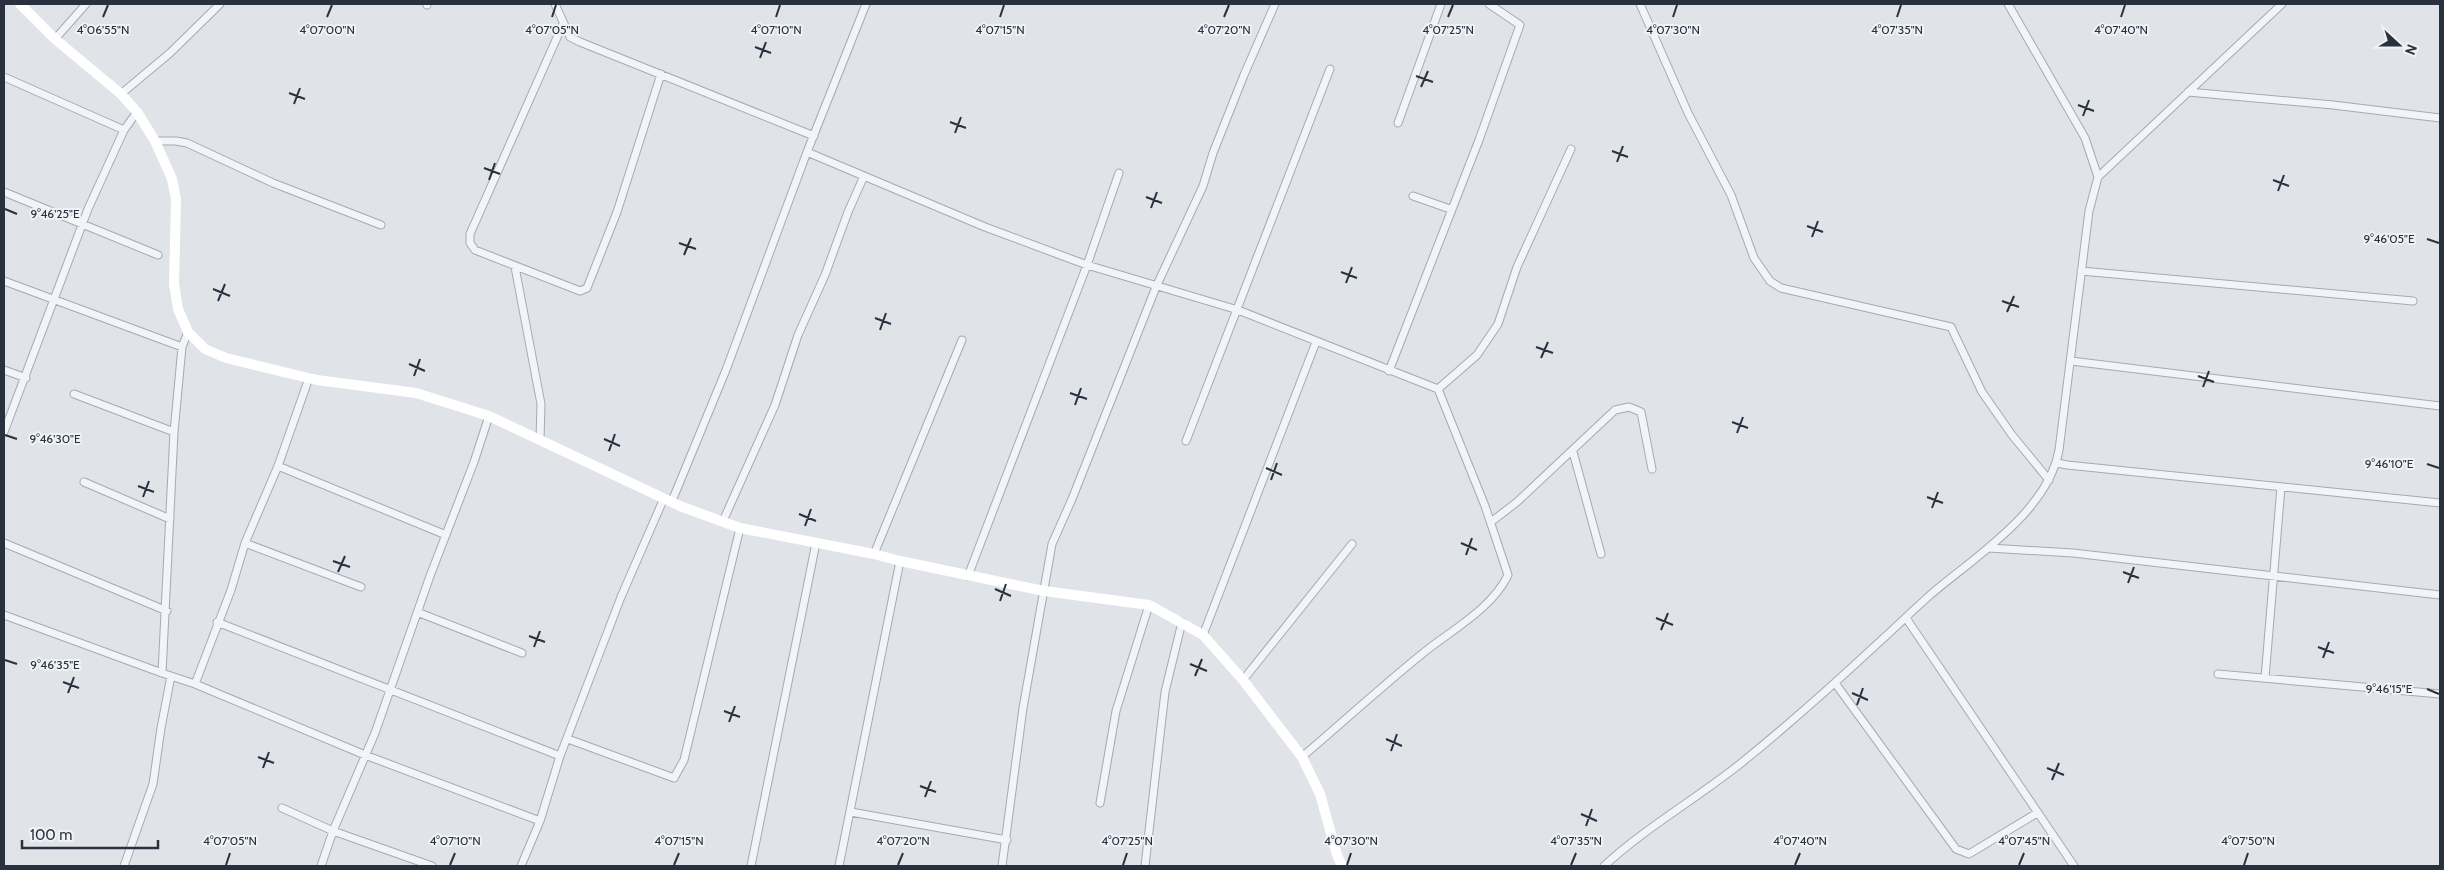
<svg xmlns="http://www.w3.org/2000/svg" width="2444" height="870" font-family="Cabin,sans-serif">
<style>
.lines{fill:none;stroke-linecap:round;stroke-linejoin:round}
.street-casing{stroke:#a5aab2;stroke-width:9}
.street{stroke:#f2f4f7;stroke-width:7}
.secondary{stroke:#fff;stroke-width:10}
.ticks{fill:none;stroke:#29313f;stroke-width:2}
.ticks-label{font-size:12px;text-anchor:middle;fill:#29313f;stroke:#eff2f6;stroke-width:4;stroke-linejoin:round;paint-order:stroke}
</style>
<rect width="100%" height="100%" fill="#e0e3e8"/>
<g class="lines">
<g class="street-casing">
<path id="street" d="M555,4l15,33 10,5 234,94
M1640,4l48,109 43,82 23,63 16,23 11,7 170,39 31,65 30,43 37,45
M427,5v-1
M563,24l-93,210v9l5,7 105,41 7,-3 30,-76 44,-138
M55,39l31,-35
M4,77l120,53
M2188,92l145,13 107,13
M121,94l49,-41 50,-49
M1398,123l43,-119
M155,141h21l11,2 86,40 108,42
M807,152l178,75 102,38 151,45 200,79 47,117 23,69c-16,34 -58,56 -86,79 -41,33 -80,69 -120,103
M2098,177l184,-173
M4,192l154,63
M1413,196l37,13
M515,267l26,137 -1,35
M2081,271l332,30
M4,281l178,66
M2071,361l369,45
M4,370l22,8
M1389,371l90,-231 41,-115 -31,-21
M1438,389l39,-34 21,-31 19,-57 54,-118
M74,394l100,38
M4,432l84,-223 36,-79 13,-18
M1186,441l144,-372
M1573,452l28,102
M2057,463l10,2 373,38
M278,466l168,69
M84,482l86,37
M672,501l54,-131 81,-218 59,-148
M723,521l52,-116 23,-70 27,-60 23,-63 16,-36
M1491,522l26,-20 98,-92 14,-3 12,5 11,57
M4,543l163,68
M245,543l116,44
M1989,548l84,5 367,42
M874,554l88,-214
M968,576l119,-311 32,-92
M417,612l105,41
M4,615l158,58
M1906,618l168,248
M217,622l343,134
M1203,635l113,-293
M2218,674l222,20
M171,676l-9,-3 12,-241 8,-85 6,-15
M2265,678l16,-191
M1243,680l109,-136
M1835,683l121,166 13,5 68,-41
M195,684l170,71 175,66
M568,739l106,39 10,-18 56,-232
M1100,803l16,-92 33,-106
M282,808l51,23 99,35
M851,812l156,28
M124,866l29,-82 8,-56 10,-52 24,8 36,-94 14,-47 33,-77 31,-88
M321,866l12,-35 42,-98 55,-157 44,-114 15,-46
M521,866l19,-45 20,-65 61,-159 43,-99
M751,866l65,-323
M839,866l61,-305
M1002,866l21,-158 29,-164 20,-45 84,-212 47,-101 10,-33 31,-78 31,-71
M1145,866l20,-174 17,-70
M1604,866c41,-38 92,-67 136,-102 47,-38 92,-78 136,-119 18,-16 35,-33 53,-49 44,-38 119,-84 130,-146l30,-239 9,-34 -13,-39 -77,-134"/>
</g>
<use href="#street" class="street"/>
<path class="secondary" d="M20,4l35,35 66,55 16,18 18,29 17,38 4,20 -2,85 4,25 10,23 17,17 21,9 91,22 99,13 73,23 191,90 60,22 134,26 26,7 144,30 105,14 6,3 48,27 40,45 59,77 18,37 17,61 5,11"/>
</g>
<path class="ticks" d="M103,17l5,-12M327,17l5,-12M552,17l4,-12M776,17l4,-12M1000,17l4,-12M1224,17l5,-12M1448,17l5,-12M1673,17l4,-12M1897,17l4,-12M2121,17l4,-12M755,47l16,6M760,58l6,-16M1416,76l17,6M1421,87l7,-16M289,93l16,6M294,104l6,-16M2078,105l16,6M2083,116l6,-16M950,122l16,6M955,133l6,-16M1612,151l16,6M1617,162l6,-16M484,168l16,6M489,180l6,-17M2273,180l16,6M2278,191l6,-16M1146,197l16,6M1151,208l6,-16M5,209l12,5M1807,226l16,6M1812,237l6,-16M2427,239l12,4M679,243l17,6M684,255l7,-17M1341,272l16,6M1346,283l6,-16M213,289l17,7M218,301l7,-17M2002,301l17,6M2007,312l7,-16M875,318l16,6M880,330l6,-17M1536,347l17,6M1541,358l7,-16M409,364l16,7M414,376l6,-17M2198,376l16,6M2203,387l6,-16M1070,393l17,6M1075,405l6,-17M1732,422l16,6M1737,433l6,-16M5,435l12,4M604,439l16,7M609,451l6,-17M2427,464l12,4M1266,468l16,7M1271,480l6,-17M138,486l16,6M143,497l6,-16M1927,497l16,6M1932,508l6,-16M799,514l17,7M805,526l6,-17M1461,543l16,7M1466,555l6,-17M333,561l17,6M338,572l7,-16M2123,572l16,6M2128,583l6,-16M995,589l16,7M1000,601l6,-17M1656,618l17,7M1661,630l7,-17M529,636l16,6M534,647l6,-16M2318,647l16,6M2323,658l6,-16M5,660l12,4M1190,664l17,7M1195,676l7,-17M63,682l16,6M2427,689l12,5M68,693l6,-16M1852,693l16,7M1857,705l6,-17M724,711l16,6M729,722l6,-16M1386,739l16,7M1391,751l6,-17M258,757l16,6M263,768l6,-16M2047,768l17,7M2052,780l7,-17M920,786l16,6M925,797l6,-16M1581,814l16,7M1586,826l6,-17M226,865l4,-12M450,865l5,-12M674,865l5,-12M898,865l5,-12M1123,865l4,-12M1347,865l4,-12M1571,865l5,-12M1795,865l5,-12M2019,865l5,-12M2244,865l4,-12"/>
<g class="ticks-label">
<text x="103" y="34">4°06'55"N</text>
<text x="327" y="34">4°07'00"N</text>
<text x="552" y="34">4°07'05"N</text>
<text x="776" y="34">4°07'10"N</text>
<text x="1000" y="34">4°07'15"N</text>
<text x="1224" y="34">4°07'20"N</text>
<text x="1448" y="34">4°07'25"N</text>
<text x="1673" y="34">4°07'30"N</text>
<text x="1897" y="34">4°07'35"N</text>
<text x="2121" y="34">4°07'40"N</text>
<text x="55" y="218">9°46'25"E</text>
<text x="2389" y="243">9°46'05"E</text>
<text x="55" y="443">9°46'30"E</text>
<text x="2389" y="468">9°46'10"E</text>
<text x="55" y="669">9°46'35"E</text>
<text x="2389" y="693">9°46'15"E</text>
<text x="230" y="845">4°07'05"N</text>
<text x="455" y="845">4°07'10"N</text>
<text x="679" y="845">4°07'15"N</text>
<text x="903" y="845">4°07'20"N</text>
<text x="1127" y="845">4°07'25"N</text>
<text x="1351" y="845">4°07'30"N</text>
<text x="1576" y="845">4°07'35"N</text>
<text x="1800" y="845">4°07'40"N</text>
<text x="2024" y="845">4°07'45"N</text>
<text x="2248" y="845">4°07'50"N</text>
</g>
<rect width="2444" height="870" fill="none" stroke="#29313f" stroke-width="10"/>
<g transform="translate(2399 45) rotate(111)" stroke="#eff2f6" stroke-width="4" paint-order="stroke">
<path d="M0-4L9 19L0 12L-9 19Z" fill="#29313f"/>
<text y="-8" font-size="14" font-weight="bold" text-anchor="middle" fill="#29313f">N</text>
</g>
<path d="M22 840v8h136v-8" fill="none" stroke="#29313f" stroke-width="2.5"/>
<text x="30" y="840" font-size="15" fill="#29313f" stroke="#eff2f6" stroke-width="4" paint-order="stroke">100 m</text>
</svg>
